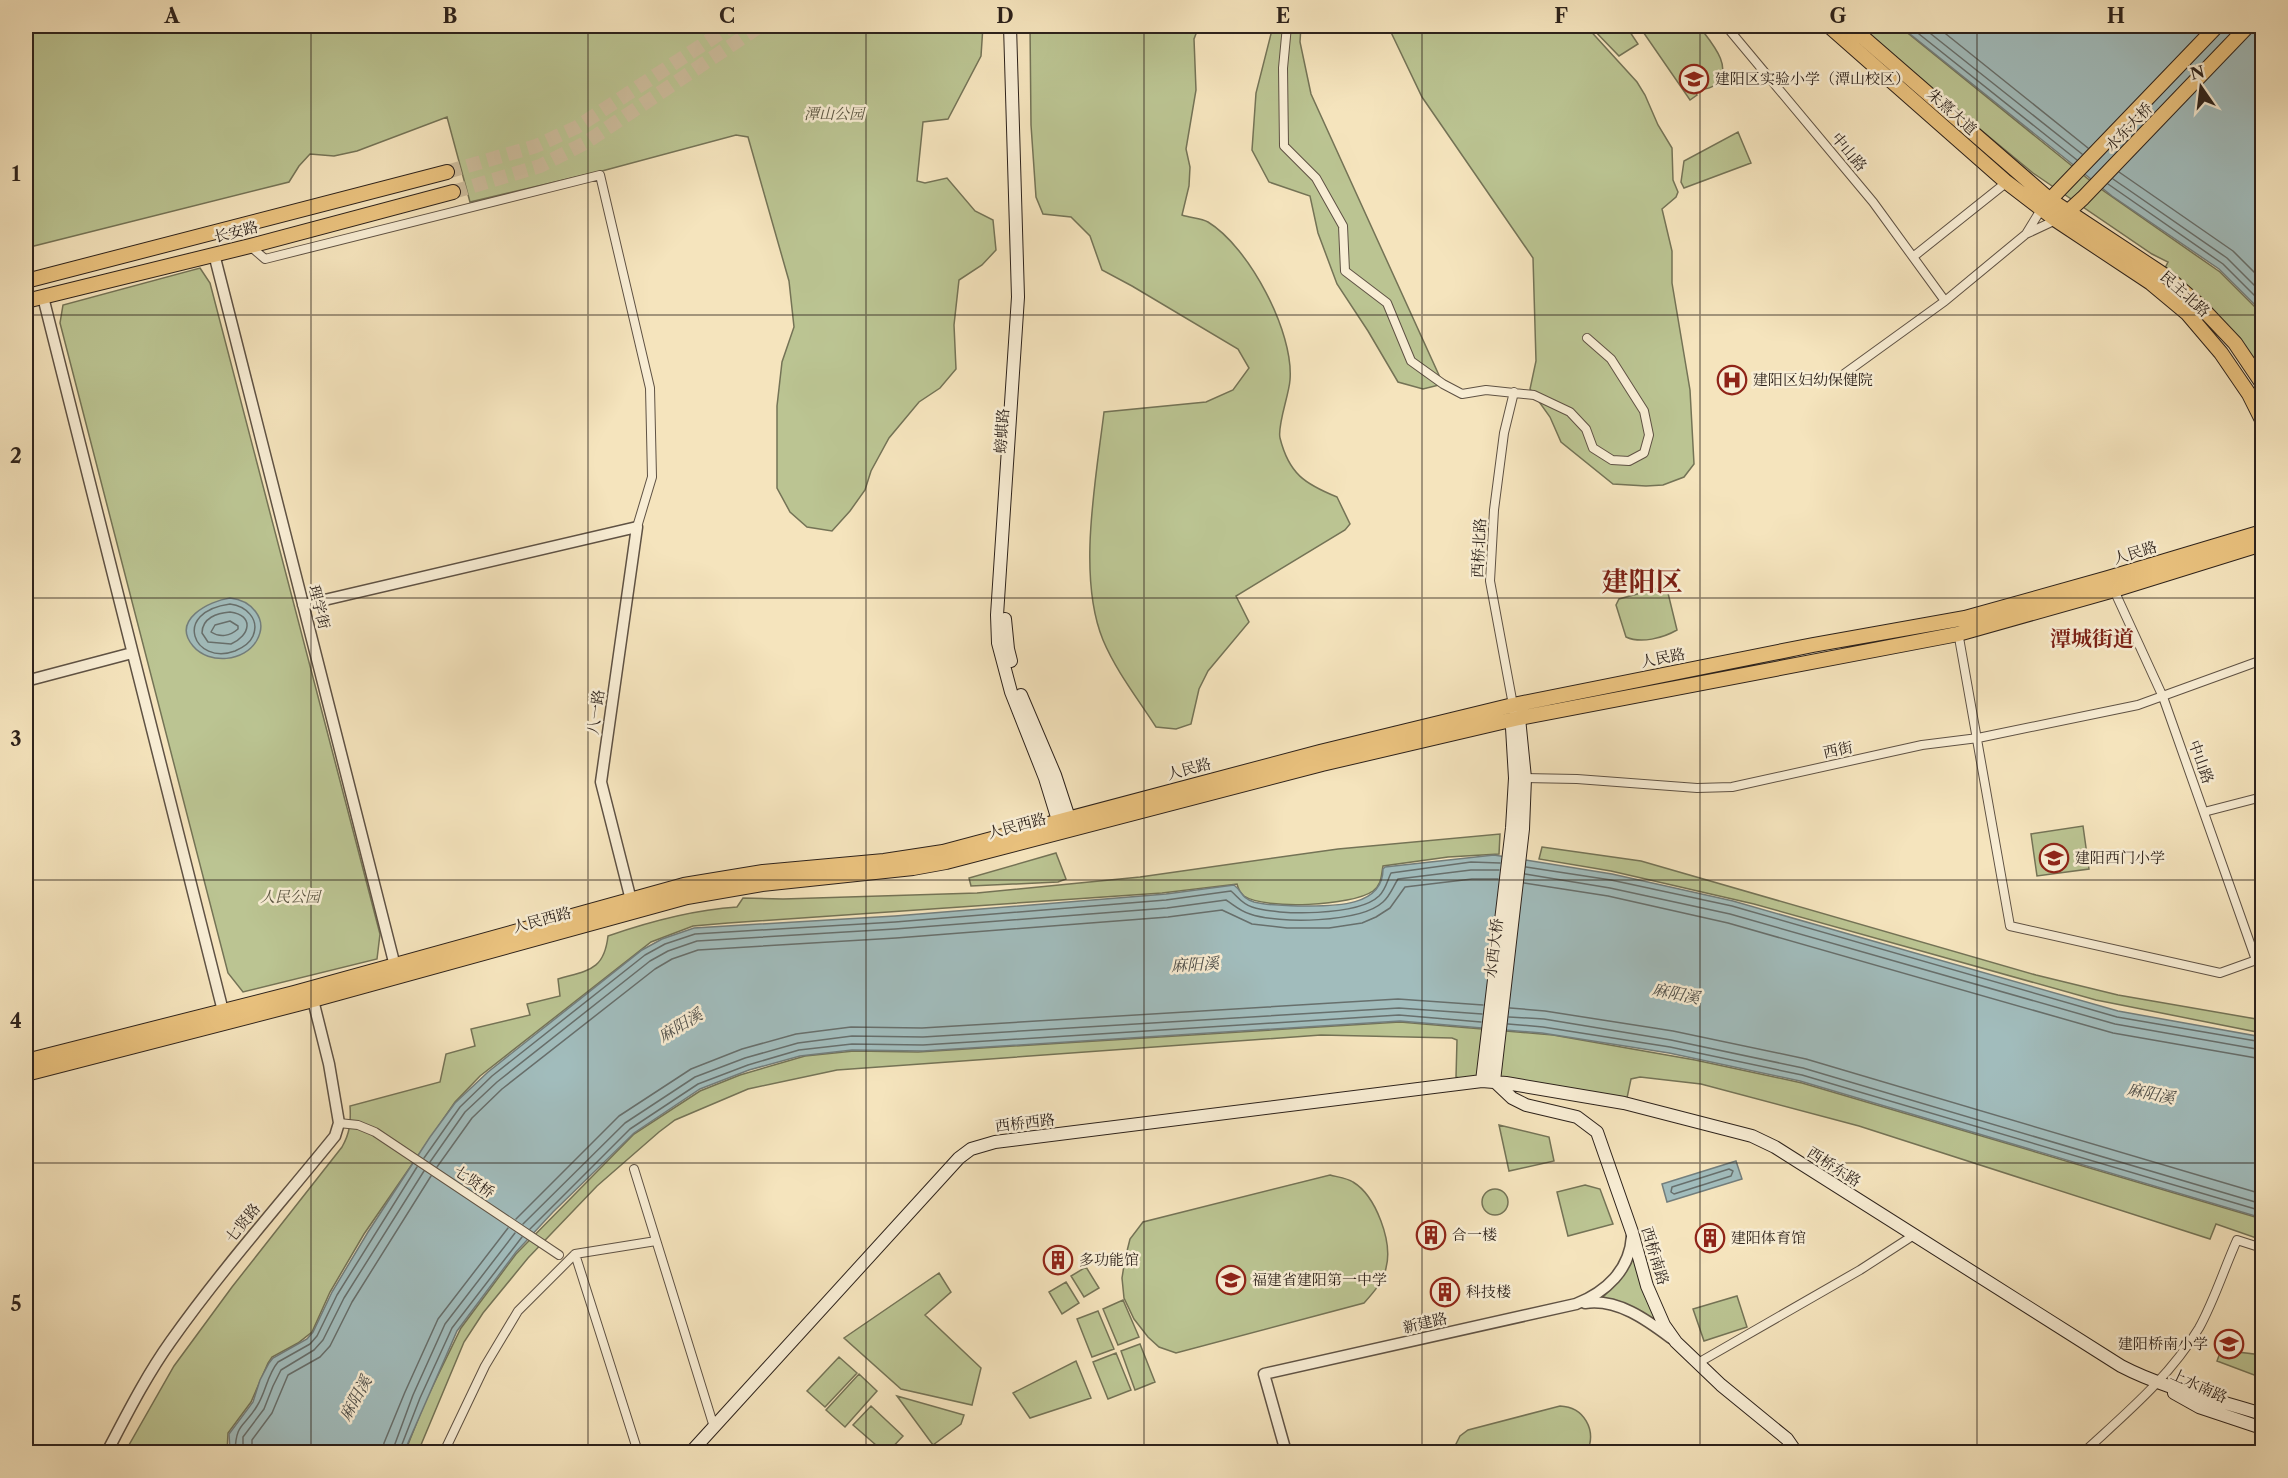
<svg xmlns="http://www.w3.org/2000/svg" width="2288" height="1478" font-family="'Libre Caslon Text','Noto Serif SC',serif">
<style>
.green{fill:#bbc492;stroke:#747356;stroke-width:1.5}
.water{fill:#a1bcbc;stroke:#737e7c;stroke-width:1.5}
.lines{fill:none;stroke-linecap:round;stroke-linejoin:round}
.shore{stroke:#676f6c;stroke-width:1.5}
.primary-tunnel{stroke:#cdbd9d;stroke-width:14;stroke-dasharray:14 7;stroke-linecap:butt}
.minor-casing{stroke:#5f5244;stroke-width:10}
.tertiary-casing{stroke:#5f5244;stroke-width:13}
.secondary-casing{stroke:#2d221b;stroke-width:14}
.primary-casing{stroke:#2d221b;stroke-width:16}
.trunk-casing{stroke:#2d221b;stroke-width:16}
.minor{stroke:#f8edd4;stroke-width:8}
.tertiary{stroke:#f8edd4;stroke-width:10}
.secondary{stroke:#f8edd4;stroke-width:12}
.primary{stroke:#eac27e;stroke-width:14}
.trunk{stroke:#eac27e;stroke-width:14}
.grid{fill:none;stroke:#2d221b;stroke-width:1.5;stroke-opacity:0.55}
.labels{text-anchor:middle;stroke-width:5;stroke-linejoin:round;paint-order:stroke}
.poi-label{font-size:15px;fill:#2d221b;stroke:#f8edd4;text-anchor:start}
.street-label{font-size:15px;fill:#2d221b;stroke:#f8edd4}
.park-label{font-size:15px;font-style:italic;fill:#58533f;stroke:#f8edd4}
.water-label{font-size:16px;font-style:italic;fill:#50504b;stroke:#f8edd4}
.district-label{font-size:21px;font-weight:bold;fill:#7a1f14;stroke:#f8edd4}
.town-label{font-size:27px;font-weight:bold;fill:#7a1f14;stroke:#f8edd4}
.neatline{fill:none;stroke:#2d221b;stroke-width:2}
.grid-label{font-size:20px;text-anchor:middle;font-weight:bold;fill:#2d221b}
</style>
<rect width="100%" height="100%" fill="#f5e4bd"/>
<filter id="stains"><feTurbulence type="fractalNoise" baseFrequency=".00333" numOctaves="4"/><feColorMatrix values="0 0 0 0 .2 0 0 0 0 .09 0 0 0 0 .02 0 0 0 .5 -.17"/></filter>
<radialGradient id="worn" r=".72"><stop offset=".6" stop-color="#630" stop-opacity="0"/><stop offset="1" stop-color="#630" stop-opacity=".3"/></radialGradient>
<path class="green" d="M26,26h957l-2,30 -33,63 -25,3 -6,59 8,2 22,-5 28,33 18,9 3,30 -14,15 -23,15 -5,45 2,44 -16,19 -21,14 -30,36 -18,33 -6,19 -15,21 -18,20 -25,-4 -17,-15 -13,-24v-82l5,-44 12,-35 -5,-46 -41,-144 -12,-2 -134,36 -132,31 -23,-85 -90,34 -23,5 -24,-2 -11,12 -10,16 -263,66z
M1030,26h169l-5,13 2,51 -10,59 4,18 -1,19 -7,29c8,3 19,3 26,7 41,25 86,110 82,158 -1,15 -13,46 -10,58 9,36 25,46 57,59l13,27 -5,6 -109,66 13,26 -41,49 -9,18 -8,35 -15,5 -20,-2c-18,-28 -40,-56 -53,-87 -26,-63 -7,-161 1,-228l102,-10 27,-12 16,-22 -11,-19 -106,-63 -30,-16 -12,-34 -19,-19 -28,-3 -7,-17 -5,-72z
M1273,26h28l-1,16 11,52 132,290 -20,5 -25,-7 -30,-51 -31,-47 -19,-51 -8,-37 -41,-14 -17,-32 4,-57z
M1388,26h198l51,56 8,13 13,30 14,23 1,32 5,12 -2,5 -14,12 10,42v32l18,107 4,74 -10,13 -21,8 -17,1 -33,-2 -52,-42 -11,-25 -20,-28 6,-28 -3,-103 -111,-161z
M1590,26h36l12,18 -19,12z
M1639,26h60c10,14 36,41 17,58 -7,6 -15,6 -23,4l4,7 -7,5z
M1855,26h44l199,161 122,85 42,42v63l-98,-107 4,-8 -16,-8 -119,-81z
M1738,132l13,31 -67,25 -3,-6 3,-21z
M200,268l10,15 170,651 -3,25 -134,33 -15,-19 -168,-650 3,-18z
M1663,587l4,2 10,41c-14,8 -36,14 -51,7l-10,-32 3,-6z
M2083,826l6,43 -52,7 -6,-42z
M1500,834l-1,20 -51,3 -65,9c-2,10 -1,18 -10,25 -21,15 -108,19 -129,5 -4,-3 -6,-8 -7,-12l-75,9 -434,30 -35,3 -42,16 -171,134 -25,26 -91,132 -34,58 -18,40 -14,11 -26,14 -4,6 -17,39 -23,31 -1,19h-102l49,-86 58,-79 110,-140c8,-14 9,-25 8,-41l90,-24 6,-28 29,-8 -4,-17 59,-14 -3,-11 33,-8 -2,-17c30,-9 46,-8 50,-43 43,-15 84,-26 129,-29l6,-9 40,1 194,-6 163,-16 198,-28z
M1542,847l99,14 395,114 82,20 144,25v13l-166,-33 -342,-96 -143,-33 -72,-12z
M1056,853l10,26 -8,3 -87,4 -2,-8z
M1400,1022l153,13 142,25 107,23 460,136v21l-46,-16 -6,15 -351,-113 -158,-42 -61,-7 -9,2 -4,19 -162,-18 -9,-3 1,-37 -5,-2 -131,-3 -484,35 -89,19 -73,31 -16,12 -62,54 -69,72 -45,55 -19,29 -46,110h-13l20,-50 36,-74 55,-74 118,-120 66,-43 40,-16 65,-19 49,-5 64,1z
M1499,1125l50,12 5,24 -45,10z
M1330,1175c7,2 17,3 23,7 23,14 40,60 33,86 -3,14 -13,25 -22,35l-188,50 -17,-6 -11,-10 -14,-18 -10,-21 -2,-20 3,-19 5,-20 13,-17z
M1585,1185l15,4 13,35 -45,12 -11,-44z
M1482 1202a13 13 0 1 1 26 0a13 13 0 1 1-26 0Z
M1633,1257l23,65 -54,-24 14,-14z
M1086,1267l13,21 -15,9 -13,-21z
M939,1273l12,19 -26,23 56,53 -9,37 -71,-16 -57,-51z
M1066,1282l13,21 -17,11 -13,-22z
M1737,1296l10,31 -43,14 -11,-32z
M1123,1300l16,37 -21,8 -15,-36z
M1098,1311l16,38 -22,8 -15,-38z
M1140,1344l15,38 -20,8 -14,-39z
M2221,1350l41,5v23l-45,-17z
M1116,1353l15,37 -23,9 -15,-37z
M839,1357l18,16 -32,34 -18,-16z
M1076,1361l15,37 -61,20 -17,-25z
M859,1374l18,17 -32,36 -19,-17z
M897,1396l67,19 -3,9 -28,21z
M871,1406l32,30 -15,16h-4l-31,-27z
M1560,1406c24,1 37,24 27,46h-135l8,-16 8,-6z"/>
<path class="water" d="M1900,26h362v286l-43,-43 -107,-73z
M230,598c20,2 39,20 27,42 -12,22 -48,25 -64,6 -22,-26 16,-45 37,-48z
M1494,855l118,19 121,27 385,110 144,26v181l-462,-137 -131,-28 -127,-20 -142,-12 -477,30 -71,-1 -52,6 -51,14 -49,19 -66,44 -81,79 -37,40 -59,79 -53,121h-174l-1,-18 24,-32 7,-22 9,-17 4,-5 34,-19 6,-7 19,-40 36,-60 62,-95 25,-34 33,-31 154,-122 20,-11 32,-11 201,-12 271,-22 68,-9c9,7 6,12 20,17 14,4 32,3 46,4 28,0 83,3 83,-37l2,-2z
M1736,1161l6,18 -75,23 -5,-18z"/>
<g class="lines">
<path class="shore" d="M1909,26l168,134
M1921,26l161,128
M1936,26l152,122
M2119,172l114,79 29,29
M2113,179l114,79 35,35
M2108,184l115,80 39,39
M230,604c16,2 30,15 23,32 -3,7 -11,12 -18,15 -41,15 -64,-39 -5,-47z
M230,612c25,3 20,24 1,32l-23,-2 -6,-9c0,-15 15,-20 28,-21z
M230,621l8,5v3c-8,7 -18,9 -27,3l4,-7z
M1526,867l85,13 121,26 385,111 145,25
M1525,874l85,14 120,26 385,110 147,26
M1524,883l84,13 120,27 385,110 149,26
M1510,1008l35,3 128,20 133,28 456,135
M1509,1017l35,2 127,21 132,28 459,136
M1508,1024l35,3 127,20 132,28 460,136
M424,1158l36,-51 32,-31 153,-121 20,-11 30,-10 200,-12 271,-22 65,-9c7,6 11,13 21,16 26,9 106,9 127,-11 7,-7 8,-15 12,-23l80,-11 29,1
M430,1162l35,-50 32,-30 153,-121 18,-10 29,-10 198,-12 272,-21 59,-8c8,5 14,11 24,14 28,10 110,9 133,-12 7,-6 10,-15 15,-23l73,-9h28
M437,1167l35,-49 30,-29 153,-120 17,-10 26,-9 198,-12 272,-21 54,-7 30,14 35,4h42l33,-5 14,-6 14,-9 15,-21 67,-8h26
M1729,1169l4,2 -2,5 -57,18 -3,-2 1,-5z
M516,1219l103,-103 72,-47 51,-20 54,-15 55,-7 71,1 476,-29 85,6
M523,1224l102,-101 70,-46 50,-19 53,-15 54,-7 71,1 476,-29 83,6
M530,1229l100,-100 68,-45 50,-19 51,-15 53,-6 71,1 476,-30 82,7
M235,1452c1,-30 9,-24 22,-46 9,-14 10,-31 21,-44l32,-18 7,-8 20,-41 80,-128
M243,1452v-15l21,-28 9,-23 8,-16 33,-20 9,-10 21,-42 80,-127
M252,1452v-12l20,-27 16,-38 32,-18 10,-11 22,-44 79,-126
M383,1452l1,-9 21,-51 33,-73 70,-91
M392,1452l21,-57 32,-71 70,-91
M399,1452l21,-54 32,-70 70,-91"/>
<path class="primary-tunnel" d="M447,172l89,-26 41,-19 154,-101
M453,192l87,-26 45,-23 175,-117"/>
<g class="minor-casing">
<path id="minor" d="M1287,26l-4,42 1,78 32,32 27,48 2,45 42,32 24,58 32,23 19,10 24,-4 48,5 36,17 16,17 7,19 19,12 17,1 15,-8 5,-18 -5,-24 -33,-52 -24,-21
M1726,26l147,176 72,99
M2026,234l16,-26
M250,246l15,13 335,-84 50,213 2,89 -15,50
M1913,257l94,-75
M1844,374l101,-73 81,-67 30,-14
M2113,588l50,109 93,263
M1958,632l52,294 210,47 42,-15
M1513,705l-23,-124 4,-71 10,-77 10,-41
M1522,778l55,1 120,9 35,-1 190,-42 56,-7 160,-33 124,-45
M2204,812l58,-15
M339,1123l19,2 17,7 184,123
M634,1169l80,258
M575,1254l63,198
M1698,1363l162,-93 54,-35
M444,1452l41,-86 33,-55 57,-57 81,-13
M2084,1452c41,-38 85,-74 115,-124 15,-27 25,-59 38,-88l25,8"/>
</g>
<g class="tertiary-casing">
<path id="tertiary" d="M214,254l181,712
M43,297l180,714
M303,605l334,-78 -36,255 30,118
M26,681l106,-28
M1585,1303c32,-5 62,17 86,35
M107,1452c20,-38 39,-76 64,-111 51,-72 109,-137 164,-205l4,-13 -10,-59 -16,-64
M1286,1452l-22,-78 312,-70c30,-12 54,-34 56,-68"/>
</g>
<g class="secondary-casing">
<path id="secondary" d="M1010,26l8,271 -21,318 1,28 13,49 34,86 16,52
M1005,619l3,30 3,12
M1021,695l34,80 17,52
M1482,1081l30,-253 3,-50 -3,-50
M1494,1081l18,17 14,7 51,12 20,15 35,100 15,54 17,39 12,17 22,21 23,22 66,54 9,13
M1494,1081l29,-252 2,-51 -6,-60 -4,-9
M2174,1393l25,14 63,21
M691,1452l268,-294 12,-9 24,-7 487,-61 24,2 118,20 128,33 23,11 346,219c44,23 94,33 141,48"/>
</g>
<g class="primary-casing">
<path id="primary" d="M2043,207l174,-181
M2061,218l22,-20 165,-172
M26,281l421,-109
M26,301l224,-55 203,-54"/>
</g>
<g class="trunk-casing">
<path id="trunk" d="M1829,26l176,155 51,39 95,63 36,30 34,40 28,41 13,26
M1850,26l199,173 118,78 32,28 36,38 27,40
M26,1061l268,-68 390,-108 79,-13 121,-11 59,-9 377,-100 193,-47 300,-60 152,-27 143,-40 154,-46
M26,1074l287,-74 374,-103 75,-13 151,-16 33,-6 376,-98 197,-46 439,-84 156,-44 148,-46"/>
</g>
<use href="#minor" class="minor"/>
<use href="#tertiary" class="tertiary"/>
<use href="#secondary" class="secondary"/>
<use href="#primary" class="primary"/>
<use href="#trunk" class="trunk"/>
</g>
<path class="grid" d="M311,26v1426M588,26v1426M866,26v1426M1144,26v1426M1422,26v1426M1700,26v1426M1977,26v1426M26,315h2236M26,598h2236M26,880h2236M26,1163h2236"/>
<defs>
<g id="school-ring" transform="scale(1.5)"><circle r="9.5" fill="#f8edd4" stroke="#8f2418" stroke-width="1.5"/><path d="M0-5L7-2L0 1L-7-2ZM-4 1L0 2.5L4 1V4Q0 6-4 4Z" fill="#8f2418"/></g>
<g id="hospital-ring" transform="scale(1.5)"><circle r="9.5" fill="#f8edd4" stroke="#8f2418" stroke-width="1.5"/><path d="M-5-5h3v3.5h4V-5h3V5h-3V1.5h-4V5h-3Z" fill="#8f2418"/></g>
<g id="building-ring" transform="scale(1.5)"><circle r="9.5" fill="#f8edd4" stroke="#8f2418" stroke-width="1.5"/><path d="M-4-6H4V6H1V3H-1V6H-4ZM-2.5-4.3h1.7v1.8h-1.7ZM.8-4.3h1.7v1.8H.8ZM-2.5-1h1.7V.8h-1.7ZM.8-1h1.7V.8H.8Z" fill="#8f2418"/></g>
</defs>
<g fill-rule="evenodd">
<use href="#school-ring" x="1694" y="79"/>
<use href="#hospital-ring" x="1732" y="380"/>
<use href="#school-ring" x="2054" y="858"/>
<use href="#building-ring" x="1431" y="1235"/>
<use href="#building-ring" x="1710" y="1238"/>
<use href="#building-ring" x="1058" y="1260"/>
<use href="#school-ring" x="1231" y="1280"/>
<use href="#building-ring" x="1445" y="1292"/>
<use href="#school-ring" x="2229" y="1344"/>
</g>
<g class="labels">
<g class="poi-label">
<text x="1715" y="84">建阳区实验小学（潭山校区）</text>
<text x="1753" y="385">建阳区妇幼保健院</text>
<text x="2075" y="863">建阳西门小学</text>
<text x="1452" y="1240">合一楼</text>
<text x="1731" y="1243">建阳体育馆</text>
<text x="1079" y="1265">多功能馆</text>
<text x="1252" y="1285">福建省建阳第一中学</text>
<text x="1466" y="1297">科技楼</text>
<text x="2208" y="1349" text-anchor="end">建阳桥南小学</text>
</g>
<g class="street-label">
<text transform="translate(1952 112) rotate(42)" y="5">朱熹大道</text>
<text transform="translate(2129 127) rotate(-46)" y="5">水东大桥</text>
<text transform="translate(1849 152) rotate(50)" y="5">中山路</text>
<text transform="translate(236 232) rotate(-14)" y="5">长安路</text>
<text transform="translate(2185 294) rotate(42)" y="5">民主北路</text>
<text transform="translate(1002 431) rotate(-86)" y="5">螃蜞路</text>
<text transform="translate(1479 548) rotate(-87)" y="5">西桥北路</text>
<text transform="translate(2135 553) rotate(-17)" y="5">人民路</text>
<text transform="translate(319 607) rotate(76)" y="5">理学街</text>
<text transform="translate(1663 658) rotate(-11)" y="5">人民路</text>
<text transform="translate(596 712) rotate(-82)" y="5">八一路</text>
<text transform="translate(1838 750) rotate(-12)" y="5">西街</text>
<text transform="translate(2201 762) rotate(70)" y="5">中山路</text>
<text transform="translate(1189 769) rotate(-15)" y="5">人民路</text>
<text transform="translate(1017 826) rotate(-15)" y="5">人民西路</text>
<text transform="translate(542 920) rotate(-15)" y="5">人民西路</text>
<text transform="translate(1494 948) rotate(-83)" y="5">水西大桥</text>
<text transform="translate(1025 1123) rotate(-7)" y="5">西桥西路</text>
<text transform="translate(1834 1167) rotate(32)" y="5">西桥东路</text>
<text transform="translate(474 1182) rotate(34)" y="5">七贤桥</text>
<text transform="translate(243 1223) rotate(-51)" y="5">七贤路</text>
<text transform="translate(1655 1256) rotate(73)" y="5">西桥南路</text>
<text transform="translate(1425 1323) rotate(-13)" y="5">新建路</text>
<text transform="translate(2199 1386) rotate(25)" y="5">上水南路</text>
</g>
<g class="park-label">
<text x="834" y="119">潭山公园</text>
<text x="290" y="902">人民公园</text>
</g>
<g class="water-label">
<text transform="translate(1195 964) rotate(-3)" y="6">麻阳溪</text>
<text transform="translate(1676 993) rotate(12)" y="6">麻阳溪</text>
<text transform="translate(680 1025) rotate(-31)" y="6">麻阳溪</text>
<text transform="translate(2151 1093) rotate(12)" y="6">麻阳溪</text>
<text transform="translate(355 1398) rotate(-61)" y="6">麻阳溪</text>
</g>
<g class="district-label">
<text x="2092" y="646">潭城街道</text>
</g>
<g class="town-label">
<text x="1642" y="591">建阳区</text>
</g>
</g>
<rect width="2288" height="1478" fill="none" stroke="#f5e4bd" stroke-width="66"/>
<g transform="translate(2201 87) rotate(346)" stroke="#f8edd4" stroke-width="4.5" paint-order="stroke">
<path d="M0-4.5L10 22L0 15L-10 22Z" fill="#2d221b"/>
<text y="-9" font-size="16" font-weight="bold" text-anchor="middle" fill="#2d221b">N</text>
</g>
<rect x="33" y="33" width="2222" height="1412" class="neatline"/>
<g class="grid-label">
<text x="172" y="23">A</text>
<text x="450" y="23">B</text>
<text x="727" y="23">C</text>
<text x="1005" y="23">D</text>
<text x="1283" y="23">E</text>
<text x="1561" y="23">F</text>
<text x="1838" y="23">G</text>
<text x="2116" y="23">H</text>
<text x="16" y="181">1</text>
<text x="16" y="463">2</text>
<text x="16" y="746">3</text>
<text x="16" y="1028">4</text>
<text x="16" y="1311">5</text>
</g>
<rect width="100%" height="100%" filter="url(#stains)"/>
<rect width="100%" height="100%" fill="url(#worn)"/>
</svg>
